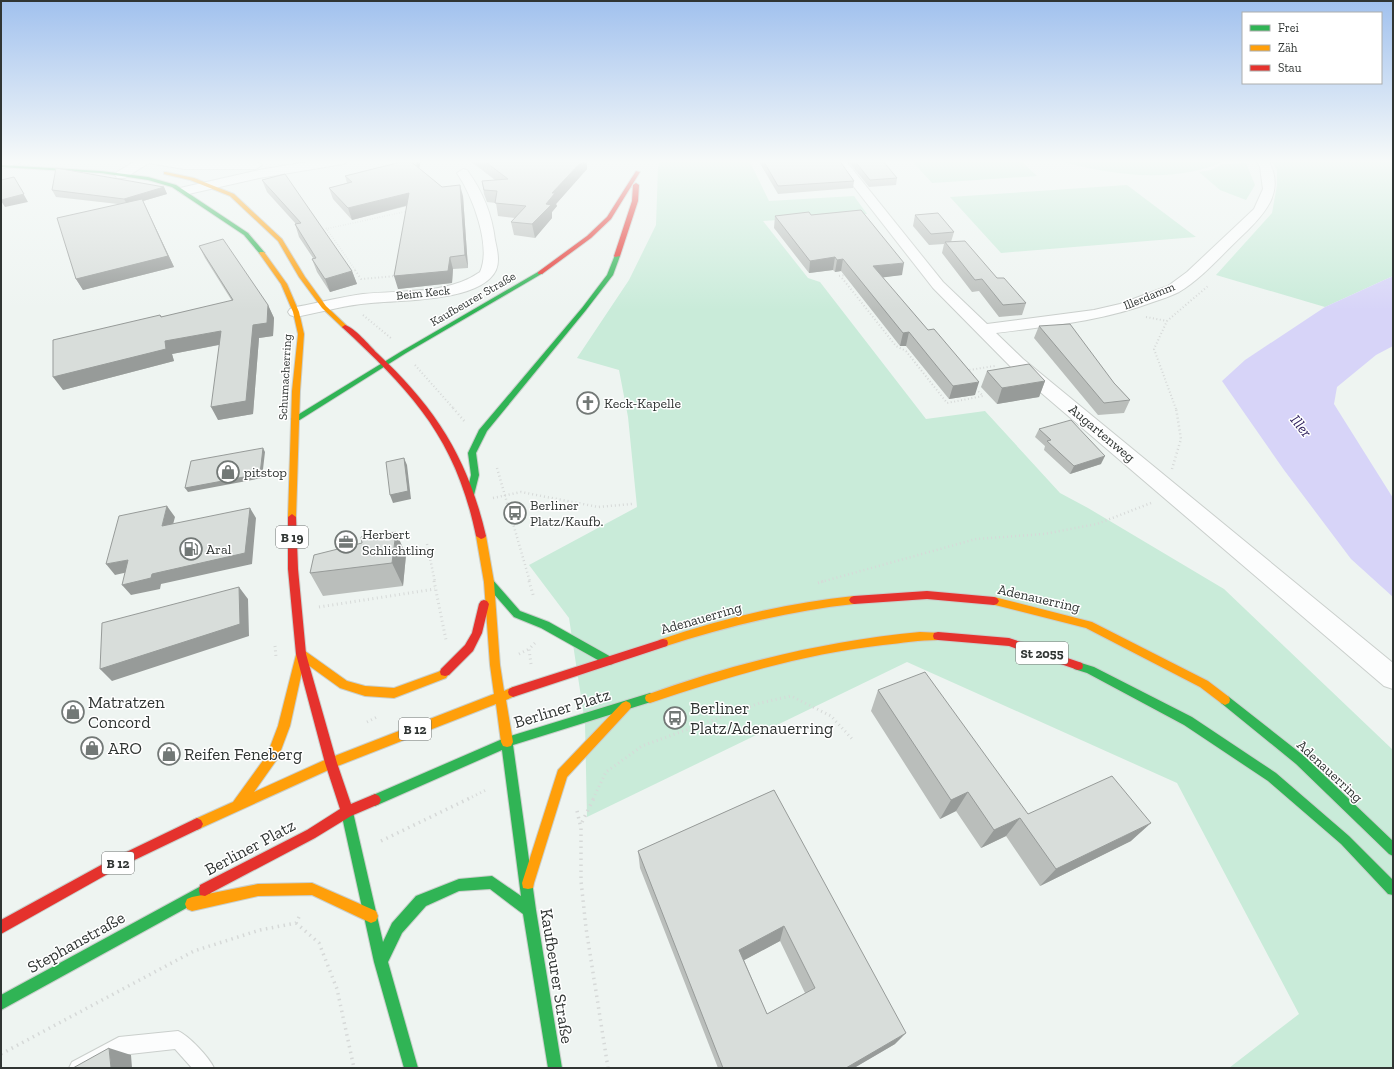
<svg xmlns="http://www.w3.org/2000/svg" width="1394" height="1069" font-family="'Zilla Slab',serif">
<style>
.green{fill:#c9ebd9}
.water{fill:#d7d4f8}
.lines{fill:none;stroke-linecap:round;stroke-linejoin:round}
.lane-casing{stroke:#cacfcc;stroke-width:2}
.street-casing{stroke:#cacfcc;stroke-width:2}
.fast-casing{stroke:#cacfcc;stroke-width:2}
.slow-casing{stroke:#cacfcc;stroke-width:2}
.jam-casing{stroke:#cacfcc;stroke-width:2}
.path-far4{stroke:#d6d9d8;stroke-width:1.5;stroke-dasharray:0.5 2;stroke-linecap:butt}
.path-far3{stroke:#d6d9d8;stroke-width:2;stroke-dasharray:1 2.5;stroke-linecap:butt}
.path-far2{stroke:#d6d9d8;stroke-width:2.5;stroke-dasharray:1 3;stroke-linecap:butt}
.path-far1{stroke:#d6d9d8;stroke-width:3;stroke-dasharray:1 3.5;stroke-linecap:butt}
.path{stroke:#d6d9d8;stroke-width:3.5;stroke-dasharray:1.5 4.5;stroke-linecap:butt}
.lane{fill:#fcfdfd;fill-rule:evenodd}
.street{fill:#fcfdfd;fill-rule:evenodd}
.fast{fill:#30b455;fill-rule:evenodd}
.slow{fill:#ff9f0a;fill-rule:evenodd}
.jam{fill:#e5322d;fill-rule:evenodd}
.wall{fill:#babebb;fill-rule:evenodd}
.shaded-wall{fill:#979b99}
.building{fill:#d8ddda;stroke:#979b99;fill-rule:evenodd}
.labels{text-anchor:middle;stroke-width:3;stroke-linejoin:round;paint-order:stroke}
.far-street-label{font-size:12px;fill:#303533;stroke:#fff}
.shield{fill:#fff;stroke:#6e7270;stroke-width:1}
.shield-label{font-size:13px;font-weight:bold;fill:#303533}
.poi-label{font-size:14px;fill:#303533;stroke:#fff;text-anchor:start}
.street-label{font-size:14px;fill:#303533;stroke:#fff}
.water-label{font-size:15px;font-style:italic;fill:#332561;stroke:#fff}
.near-poi-label{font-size:17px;fill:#303533;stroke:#fff;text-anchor:start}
.near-street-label{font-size:17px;fill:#303533;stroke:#fff}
</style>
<rect width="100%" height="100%" fill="#eef4f1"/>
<path class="green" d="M660,160h89l20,41 85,-5 13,18 -104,7 45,57 12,4 106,137 59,-8 75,82 28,15 136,81 169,161v318h-164l70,-54 -122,-231 -270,-121 -320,155 -2,-94 -16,-105 -40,-53 108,-58 -9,-90 -9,-47 -42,-12 52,-78 27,-55 2,-57z
M911,160h109l17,16 -105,7z
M1056,160h171c-52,25 -118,15 -171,0z
M1270,160h123v116l-68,31 -109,-32 56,-62 5,-28v-15z
M1246,163l9,22 -9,15 -26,-10 -21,-18 12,-2 12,-6z
M1127,185l69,52 -195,16 -51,-56z"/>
<path class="water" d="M1393,276v70l-17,9 -39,32 -3,17 59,94v99l-42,-38 -67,-89 -62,-89 23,-21 80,-53z"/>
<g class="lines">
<g class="lane-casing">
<path id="lane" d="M178,1031c11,5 31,26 36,37h-22l-17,-19 -54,6 -25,13h-27l3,-6 47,-25z"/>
</g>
<g class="street-casing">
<path id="street" d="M21,160l-2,3 -18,6v-8z
M137,160l119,1 6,4 -6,4h-72l-35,-6 -24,15h-8l-2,-3 2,-3z
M319,160h30l-6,4 -84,14 -75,17 -6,-4 2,-3 79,-18z
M833,160h12l98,122 44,42 107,-14 26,-6 48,-18 19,-14 67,-63 9,-20 -3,-22 -4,-7h12c17,30 -1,51 -21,71 -22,20 -43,46 -68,61 -8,4 -17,7 -26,10 -50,19 -104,24 -157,31l27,26 370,304v26l-9,-3 -373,-319 -78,-79z
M463,169l4,1c16,22 25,44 28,70 2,9 5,21 1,30 -15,32 -95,30 -125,33 -26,2 -50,9 -75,14l-6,-2 -2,-3 2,-3 6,-2c22,-4 44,-10 67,-13 38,-4 84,1 117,-22 12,-26 -8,-77 -23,-99z"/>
</g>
<g class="fast-casing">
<path id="fast" d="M1,165l100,6 47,6 28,8 72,48 17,20 -5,1 -16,-19 -72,-48 -24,-7 -47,-7 -100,-6z
M615,255l5,1 -7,19 -27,35 -99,121 -11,22 3,22 -5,20 -1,2h-6l-1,-2 5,-20 -3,-22 11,-23 103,-122 25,-33z
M538,272l5,1 -137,80 -108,68h-3l-4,-2 111,-68z
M489,578l3,1 28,32 29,11 64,36 1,3 -1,3 -4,1 -4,-1 -64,-36 -27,-11 -28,-32 -2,-3 2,-3z
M1078,662l16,5 98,50 84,56 73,63 44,44v15l-5,-1 -47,-50 -73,-63 -84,-56 -97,-52 -13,-4 -1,-3 1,-3z
M650,693l4,2 1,3 -1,3 -141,44 23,165 26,158h-14l-25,-154 -33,-25 -31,2 -33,15 -24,27 -14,29 30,106h-14l-30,-106 -33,-150 2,-4 4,-2 4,2 2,4 30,130 9,-19 24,-27 43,-17 33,-3 29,20 -19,-146 -127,56 -4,-2 -2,-4 2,-4 136,-59z
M1225,695l4,2 75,59 89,85v15l-4,-2 -93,-90 -75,-61 -1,-3 1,-3z
M205,884l5,1 1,5 -1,5 -209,115v-15z"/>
</g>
<g class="slow-casing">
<path id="slow" d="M166,172l28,6 40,16 48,45 23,38 21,29 21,20v2h-4l-21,-20 -23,-31 -21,-36 -48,-45 -40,-16 -26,-6v-2z
M260,252h4l23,32 12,28 5,22 -4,57 -4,126 -4,3 -4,-3 4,-126 6,-57 -5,-22 -12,-28 -22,-31z
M481,533l5,3 8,46 6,83 4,26 9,-4 4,2 1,3 -1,3 -11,5 7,42 -2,4 -4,1 -4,-1 -2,-4 -5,-38 -161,63 -134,61 -4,2 -4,-2 -2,-4 2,-4 40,-18 34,-47 11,-29 19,-75 4,-1 4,1 42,30 18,5 29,2 44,-16 7,-4 4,1 1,3 -4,6 -52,20 -29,-2 -25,-8 -36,-26 -14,64 -12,32 -24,34 73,-33 167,-65 -4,-29 -6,-83 -8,-46z
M854,596l3,1 2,3 -2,3 -3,1c-66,7 -128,23 -191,43l-4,-1 -1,-3 1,-3c63,-22 129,-37 195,-44z
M994,597l98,25 116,59 21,16 1,3 -1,3 -4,2 -4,-2 -21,-16 -114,-59 -95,-24 -2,-3 2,-3z
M920,632l22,1 1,3 -1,3 -4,1c-18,0 -36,3 -55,5 -80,9 -156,32 -233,58l-4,-2 -1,-3 1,-3c88,-32 180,-54 274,-63z
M626,701l4,2 1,3 -1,3 -63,68 -33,106 -1,5 -5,1 -5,-1 -1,-5 36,-113 64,-67z
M312,883l64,28 2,5 -2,5 -5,2 -59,-28 -54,1 -66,15 -5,-2 -2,-5 2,-5 5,-2 66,-13z"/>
</g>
<g class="jam-casing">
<path id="jam" d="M636,171l4,1 -29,47 -20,19 -49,36h-4v-2l49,-36 20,-19z
M636,183l3,2 -1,16 -18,55 -5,1 -1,-1 18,-55 1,-16z
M345,325c10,3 24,20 32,28 58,54 91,105 109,183l-2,2 -3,1 -5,-3c-20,-97 -63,-143 -133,-208l-1,-1z
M292,514l4,3 2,52 8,85 31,109 14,41 24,-10 4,2 2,4 -2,4 -28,12 -36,22 -110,58 -5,-1 -1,-5 1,-5 107,-55 33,-21 -15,-46 -29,-109 -8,-85v-52z
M927,591l67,6 3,1 2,3 -2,3 -3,1 -67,-6 -73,5 -3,-1 -2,-3 2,-3 3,-1z
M484,600l3,1 2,3 -7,29 -9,18 -24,24 -4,1 -4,-1 -1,-3 1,-3 24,-24 7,-12 7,-29 2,-3z
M938,632l71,6 73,25 1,3 -1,3 -4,1 -69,-24 -71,-6 -4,-1 -1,-3 1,-3z
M663,639l4,1 1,3 -1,3 -154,51 -4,-2 -1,-3 1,-3 4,-2z
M197,818l4,2 2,4 -2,4 -79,38 -121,68v-14l113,-62z"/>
</g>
<path class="path-far4" d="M326,228l30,43
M321,230l87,-19"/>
<path class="path-far3" d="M355,270l6,9 35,-3
M839,276l7,-1
M842,278l54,68 10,5 41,52 36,-7 -5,-5
M363,315l29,24
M1146,317l21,4
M415,365l39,44
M968,373l1,-3 26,-4
M1176,409l-22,-60 13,-28 41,-35"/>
<path class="path-far2" d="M453,408l13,15
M497,468l33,114
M1172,469l9,-30 -5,-31
M493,498l28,-6 77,15 34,-3
M427,544l8,38
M821,582l155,-43 68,-5 53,-10 54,-21"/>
<path class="path-far1" d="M434,581l12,59
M529,581l5,17
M818,583l6,-2
M319,607l116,-18
M275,646l1,11
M519,654l10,-5
M531,664l-2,-15 6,-6
M367,722l12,-6
M468,799l20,-10
M593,799l13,-27 36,-26 118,-43 31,-7 40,20 23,25"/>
<path class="path" d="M577,811l4,17v53l5,47 22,140
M582,822l12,-24
M381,841l89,-43
M296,923l23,20 18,46 17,79
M1,1054l193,-103 66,-21 36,-7 4,-8"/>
<use href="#lane" class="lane"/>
<use href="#street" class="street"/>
<use href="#fast" class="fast"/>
<use href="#slow" class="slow"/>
<use href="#jam" class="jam"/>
</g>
<path class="wall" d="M402,160h19l-2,8 23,19 21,9 5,72 -15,1 -1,14 -54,6 9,-83 -55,14 -19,-21 -4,-11 18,-5 -2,-7 59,-14z
M469,160h118v9l-31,35 1,2 -5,6v6l-17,20 -21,-3 -3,-13 4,-4 -17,-2 -2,-13 -9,-1 -3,-8 -2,-13 13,-1z
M758,160h81l15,21 -1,7 -75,6z
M847,160h35l15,18 -1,7 -27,2z
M262,180l90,91 5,13 -27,8 -13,-20 -5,-13 1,-1 -14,-21 -4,-13h1l-29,-32z
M164,187l3,7 -24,7 31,66 -91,23 -7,-11 42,-75 -62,-7 -4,-7z
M811,215l91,60 -19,2 92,118 -26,4 -43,-53h-6l-59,-75 -6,1 -2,-2 -24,3 -35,-45 1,-12z
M915,215l39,17 -3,10 46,36 29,25 -4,12 -23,2 -20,-26 -7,1 -30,-39 2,-9 -15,1 -16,-19z
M199,246l69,59 6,13 -1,18 -14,2 -6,76 -35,6 1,-75 -47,9 2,7 -111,29 97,-75 2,2 70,-16 -27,-43z
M1039,326l75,57 16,17 -6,13 -26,2 -64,-77z
M987,371l58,10 -6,16 -42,7 -16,-17z
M1039,429l62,35 -31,10 -26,-24 1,-4 -10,-9z
M406,555l-3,31 -80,10 -13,-23z
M878,690l150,124 103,27 -91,45 -34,-50 -25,12 -25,-37 -16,8 -69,-108z
M774,790l121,254 -41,24h-136l-78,-200 -2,-17zM780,941l25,52 -38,21 -23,-54z"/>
<path class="shaded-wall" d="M417,160h4l-3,14 -2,-8z
M583,160h4v9l-31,35 1,2 -5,6v6l-17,20 -3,-14 20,-31z
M14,177l14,25 -23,5 -4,-6v-1z
M460,185l3,11 5,72 -3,-13z
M164,187l3,7 -24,7 31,66 -91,23 -7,-11 52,-73 -4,-7z
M409,193l3,11 -60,16 -4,-12z
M450,257l3,12 -1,14 -54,6 -4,-13z
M835,257l-2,13 -24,3 1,-12z
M843,259l-2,12 -6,1 2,-12z
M904,263l-2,12 -31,4 2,-13z
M352,271l5,13 -27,8 -5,-13z
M268,305l6,13 -1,18 -14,2 -6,76 -35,6 -7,-13 42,-82z
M221,331l7,12 -56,11 2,7 -111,29 -10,-13 112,-36z
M909,332l-3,14h-6l3,-13z
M1045,381l-6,16 -42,7 5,-16z
M979,382l-4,13 -26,4 4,-13z
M263,448l2,4 -3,26 -74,14 -3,-4z
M1105,456l-4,8 -31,10 4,-8z
M404,458l3,7 4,34 -18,4 -3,-8z
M167,506l8,11 -5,19 -8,-10z
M250,508l6,10 -4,46 -91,20 -1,5 -29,6 -9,-10 30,-11z
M396,532l10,23 -3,31 -11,-23z
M128,560l9,10 -22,5 -9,-11z
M239,587l9,12 1,37 -137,45 -12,-12z
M968,792l-12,19 -16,8 11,-19z
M1020,818l-14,18 -25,12 13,-18z
M1151,823l-20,18 -91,45 16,-17z
M784,926l-4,15 -43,23 2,-14z
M906,1033l-11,11 -41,24h-8z
M109,1048l22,7 1,13h-21z"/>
<path class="building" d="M409,160h8l-1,6z
M409,160l33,27 18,-2 5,70 -15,2 -2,14 -54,5 15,-83 -61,15 -19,-20 23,-6 -7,-6z
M483,160h100l-31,33h3l-9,11 5,1 -19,19 -21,-2 15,-16 -31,-3 2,-12 -13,-1 -2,-9 26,-2z
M763,160h76l15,21 -76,5z
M854,160h28l15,18 -27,2z
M56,168l108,19 -40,12 -72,-9z
M285,174l67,97 -27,8 -13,-20 4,-1 -21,-34 6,-1 -39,-43z
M14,177l10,17 -23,6v-20z
M142,199l26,57 -92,23 -19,-61z
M861,210l43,53 -31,3 55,64 6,-1 45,53 -26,4 -44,-54 -6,1 -60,-74 -6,1 -2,-3 -25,4 -35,-45 34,-4 2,3z
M938,213l16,19 -23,2 -16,-19z
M223,239l45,66 -1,18 -14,2 -7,76 -35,6 10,-76 -56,10 1,8 -113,28v-37l107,-25 1,2 72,-17 -34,-54z
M965,241l32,37h7l22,25 -23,2 -21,-26 -7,1 -30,-38z
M1070,324l44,59 16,17 -26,3 -65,-77z
M1029,364l16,17 -43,7 -15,-17z
M1071,420l34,36 -31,10 -27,-25 4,-1 -12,-11z
M263,448l-3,26 -75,14 6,-27z
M404,458l4,33 -18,4 -4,-33z
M167,506l-5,20 88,-18 -5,45 -93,21 -1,4 -29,7 6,-25 -22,4 13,-48z
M396,532l-4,31 -82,10 4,-18 48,-12 -1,-6z
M239,587l1,37 -140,45 2,-46z
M925,672l103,142 84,-38 39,47 -95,46 -36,-51 -26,12 -26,-38 -17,8 -73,-110z
M774,790l132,243 -60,35h-123l-85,-217zM784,926l31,62 -48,26 -28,-64z
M109,1048l2,20h-38z"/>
<linearGradient id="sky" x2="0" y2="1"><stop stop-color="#a1c1ee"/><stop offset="0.52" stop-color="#f7faf9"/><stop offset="1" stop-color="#f7faf9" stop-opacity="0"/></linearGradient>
<rect width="1394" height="310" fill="url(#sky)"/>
<defs>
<g id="church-ring" transform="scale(1.15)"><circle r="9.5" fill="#fff" stroke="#727876" stroke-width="1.5"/><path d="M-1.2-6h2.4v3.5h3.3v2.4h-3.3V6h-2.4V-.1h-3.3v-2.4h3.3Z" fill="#727876"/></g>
<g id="shop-ring" transform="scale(1.15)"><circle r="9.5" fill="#fff" stroke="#727876" stroke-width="1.5"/><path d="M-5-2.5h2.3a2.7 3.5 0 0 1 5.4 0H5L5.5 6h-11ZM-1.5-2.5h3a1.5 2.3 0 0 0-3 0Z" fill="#727876"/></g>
<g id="bus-ring" transform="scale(1.15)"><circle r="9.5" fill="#fff" stroke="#727876" stroke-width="1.5"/><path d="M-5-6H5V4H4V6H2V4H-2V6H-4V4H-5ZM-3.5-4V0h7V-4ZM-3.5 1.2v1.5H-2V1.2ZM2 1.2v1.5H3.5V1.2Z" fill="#727876"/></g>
<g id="office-ring" transform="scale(1.15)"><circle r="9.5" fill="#fff" stroke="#727876" stroke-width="1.5"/><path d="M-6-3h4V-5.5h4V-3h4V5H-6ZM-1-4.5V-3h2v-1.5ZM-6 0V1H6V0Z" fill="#727876"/></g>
<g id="fuel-ring" transform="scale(1.15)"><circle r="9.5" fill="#fff" stroke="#727876" stroke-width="1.5"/><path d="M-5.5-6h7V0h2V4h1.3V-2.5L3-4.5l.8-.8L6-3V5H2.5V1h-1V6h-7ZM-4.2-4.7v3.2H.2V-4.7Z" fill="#727876"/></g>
</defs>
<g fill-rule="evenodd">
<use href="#church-ring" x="588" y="403"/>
<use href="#shop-ring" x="228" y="472"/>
<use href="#bus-ring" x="515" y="513"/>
<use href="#office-ring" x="346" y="542"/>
<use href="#fuel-ring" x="191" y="549"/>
<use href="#shop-ring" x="73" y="712"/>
<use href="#bus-ring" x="675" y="718"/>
<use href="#shop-ring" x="92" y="748"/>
<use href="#shop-ring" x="169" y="754"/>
</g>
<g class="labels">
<g class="far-street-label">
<text transform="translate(423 293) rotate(-6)" y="4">Beim Keck</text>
<text transform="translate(1149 296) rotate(-22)" y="4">Illerdamm</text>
<text transform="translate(473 299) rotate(-30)" y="4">Kaufbeurer Straße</text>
<text transform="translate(285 377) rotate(-87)" y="4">Schumacherring</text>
</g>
<g class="shield">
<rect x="276" y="526" width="32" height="22" rx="3"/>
<rect x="1016" y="642" width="52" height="22" rx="3"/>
<rect x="399" y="718" width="32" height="22" rx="3"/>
<rect x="102" y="852" width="32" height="22" rx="3"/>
</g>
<g class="shield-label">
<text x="292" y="542">B 19</text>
<text x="1042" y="658">St 2055</text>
<text x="415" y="734">B 12</text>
<text x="118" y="868">B 12</text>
</g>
<g class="poi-label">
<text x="604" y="408">Keck-Kapelle</text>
<text x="244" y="477">pitstop</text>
<text x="530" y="510">Berliner<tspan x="530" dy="16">Platz/Kaufb.</tspan></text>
<text x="362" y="539">Herbert<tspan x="362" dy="16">Schlichtling</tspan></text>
<text x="206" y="554">Aral</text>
</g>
<g class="street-label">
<text transform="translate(1102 433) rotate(40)" y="5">Augartenweg</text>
<text transform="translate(1039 598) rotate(13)" y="5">Adenauerring</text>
<text transform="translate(701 618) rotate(-16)" y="5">Adenauerring</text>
<text transform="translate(1330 771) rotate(43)" y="5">Adenauerring</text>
</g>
<g class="water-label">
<text transform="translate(1301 426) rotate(51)" y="5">Iller</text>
</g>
<g class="near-poi-label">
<text x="88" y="708">Matratzen<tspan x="88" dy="20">Concord</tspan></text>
<text x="690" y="714">Berliner<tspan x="690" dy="20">Platz/Adenauerring</tspan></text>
<text x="108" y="754">ARO</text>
<text x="184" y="760">Reifen Feneberg</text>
</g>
<g class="near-street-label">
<text transform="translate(562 708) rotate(-17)" y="6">Berliner Platz</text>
<text transform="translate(250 847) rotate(-28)" y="6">Berliner Platz</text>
<text transform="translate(76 942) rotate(-29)" y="6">Stephanstraße</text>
<text transform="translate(557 976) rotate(81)" y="6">Kaufbeurer Straße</text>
</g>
</g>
<rect width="1394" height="1069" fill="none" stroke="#303533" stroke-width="4"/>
<rect x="1242" y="12" width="140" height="72" fill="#ffffff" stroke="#acaead"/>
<rect x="1250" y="25" width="20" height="6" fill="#30b455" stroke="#acaead"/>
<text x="1278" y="32" font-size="12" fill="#303533">Frei</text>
<rect x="1250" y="45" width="20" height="6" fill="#ff9f0a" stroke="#acaead"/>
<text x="1278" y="52" font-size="12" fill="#303533">Zäh</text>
<rect x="1250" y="65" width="20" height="6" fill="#e5322d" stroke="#acaead"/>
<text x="1278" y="72" font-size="12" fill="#303533">Stau</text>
</svg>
